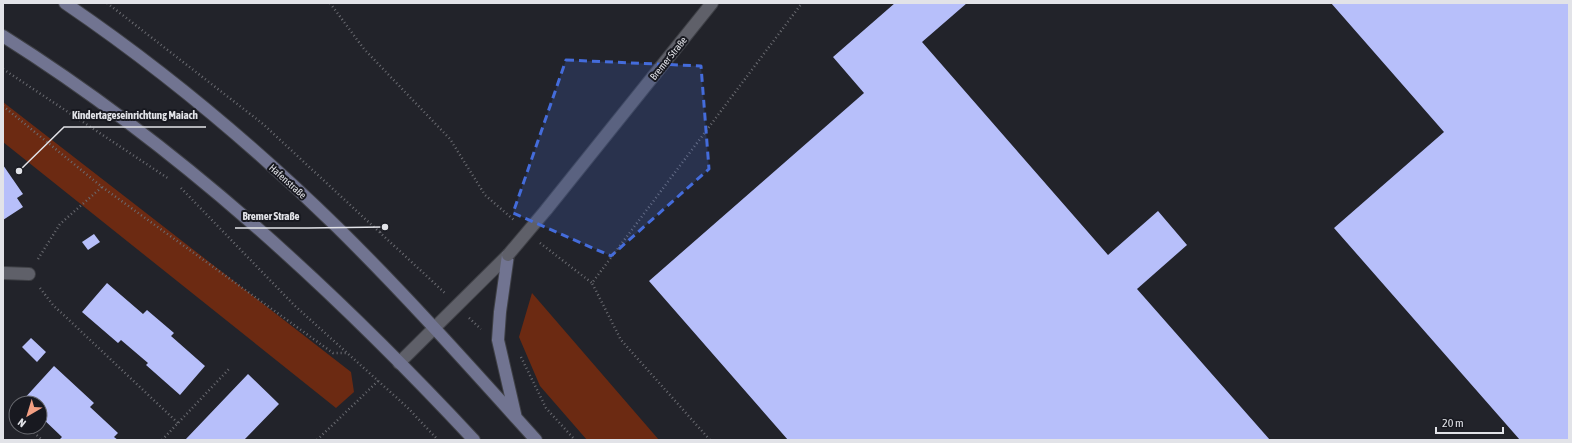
<svg xmlns="http://www.w3.org/2000/svg" width="1572" height="443" font-family="'Asap Condensed',sans-serif">
<style>
.green{fill:#6c2a12}
.building{fill:#b7bffa}
.lines{fill:none;stroke-linecap:round;stroke-linejoin:round}
.street-casing{stroke:#3f4046;stroke-width:14}
.secondary-casing{stroke:#3f4046;stroke-width:14}
.path{stroke:#6b6c72;stroke-width:2.5;stroke-dasharray:1 3;stroke-linecap:butt}
.street{stroke:#5f6069;stroke-width:12}
.secondary{stroke:#717491;stroke-width:12}
.street-bridge-casing{stroke:#3f4046;stroke-width:14;stroke-linecap:butt}
.street-bridge{stroke:#5f6069;stroke-width:12}
.marked{fill:#446cdb;fill-opacity:0.2;stroke:#446cdb;stroke-width:3;stroke-dasharray:8 5;stroke-linejoin:round}
.labels{text-anchor:middle;stroke-width:4;stroke-linejoin:round;paint-order:stroke}
.street-label{font-size:10px;fill:#e2e3e8;stroke:#181920}
.leader{fill:none;stroke:#e2e3e8;stroke-width:1.5}
.callout-dot{fill:#e2e3e8;stroke:#181920;stroke-width:1.5}
.callout-label{font-size:11px;text-anchor:middle;font-weight:bold;fill:#e2e3e8;stroke:#181920;stroke-width:4;stroke-linejoin:round;paint-order:stroke}
</style>
<rect width="100%" height="100%" fill="#22232a"/>
<path class="green" d="M3,102l348,270 3,20 -18,16 -333,-266z
M532,293l127,147h-72l-47,-54 -21,-49z"/>
<path class="building" d="M895,3h72l-45,39 186,213 50,-44 29,34 -50,44 133,151h-482l-139,-159 215,-188 -31,-36z
M1331,3h238v437h-49l-186,-212 110,-96z
M3,165l20,29 -6,4 6,9 -20,13z
M94,234l6,8 -12,8 -6,-8z
M107,283l36,31 4,-4 27,23 -3,3 34,30 -25,29 -34,-30 2,-2 -27,-23 -3,3 -36,-31z
M31,338l15,14 -9,10 -15,-15z
M54,366l40,37 -4,4 28,26 -4,4 4,3h-59l3,-3 -22,-21v-13h-14l-3,-3z
M248,374l31,30 -35,36h-59z"/>
<g class="lines">
<g class="street-casing">
<path id="street" d="M546,210l166,-207
M3,273l26,1
M399,363l109,-108"/>
</g>
<g class="secondary-casing">
<path id="secondary" d="M65,3c97,66 188,142 272,224 69,68 134,141 199,213
M3,36c176,111 329,252 471,404
M508,255l-8,57 -2,28 18,78"/>
</g>
<path class="path" d="M107,3l156,121 183,170
M330,3l34,46 86,90 35,56 30,26
M3,69l166,110
M3,106l99,81 231,166h13
M181,188l113,117 113,102 31,33
M380,232l5,-5
M540,243l52,40
M38,259l22,-35 42,-37
M40,288l13,17 125,118
M469,318l12,11
M521,357l25,51 29,32
M28,427l14,13
M162,440l67,-71
M317,440l61,-59
M710,440l-89,-100 -29,-57 210,-280"/>
<use href="#street" class="street"/>
<use href="#secondary" class="secondary"/>
<g class="street-bridge-casing">
<path id="street-bridge" d="M508,255l38,-45"/>
</g>
<use href="#street-bridge" class="street-bridge"/>
</g>
<path class="marked" d="M566,60l135,6 8,103 -98,87 -98,-43z"/>
<g class="labels">
<g class="street-label">
<text transform="translate(668 58) rotate(-51)" y="4">Bremer Straße</text>
<text transform="translate(288 181) rotate(42)" y="4">Hafenstraße</text>
</g>
</g>
<path class="leader" d="M19 171L64 127H206M385 227L308 228H235"/>
<g class="callout-dot">
<circle cx="19" cy="171" r="4"/>
<circle cx="385" cy="227" r="4"/>
</g>
<g class="callout-label">
<text x="135" y="119">Kindertageseinrichtung Maiach</text>
<text x="271" y="220">Bremer Straße</text>
</g>
<rect width="1572" height="443" fill="none" stroke="#e2e3e8" stroke-width="8"/>
<g transform="translate(28 415) rotate(218)"><circle r="19" fill="#181920" stroke="#696a70"/>
<path d="M0-3L7 15L0 10L-7 15Z" fill="#f39f83"/>
<text y="-6" font-size="11" font-weight="bold" text-anchor="middle" fill="#e2e3e8">N</text>
</g>
<path d="M1436 427v6h67v-6" fill="none" stroke="#e2e3e8" stroke-width="2"/>
<text x="1442" y="427" font-size="12" fill="#e2e3e8" stroke="#181920" stroke-width="3" paint-order="stroke">20 m</text>
</svg>
